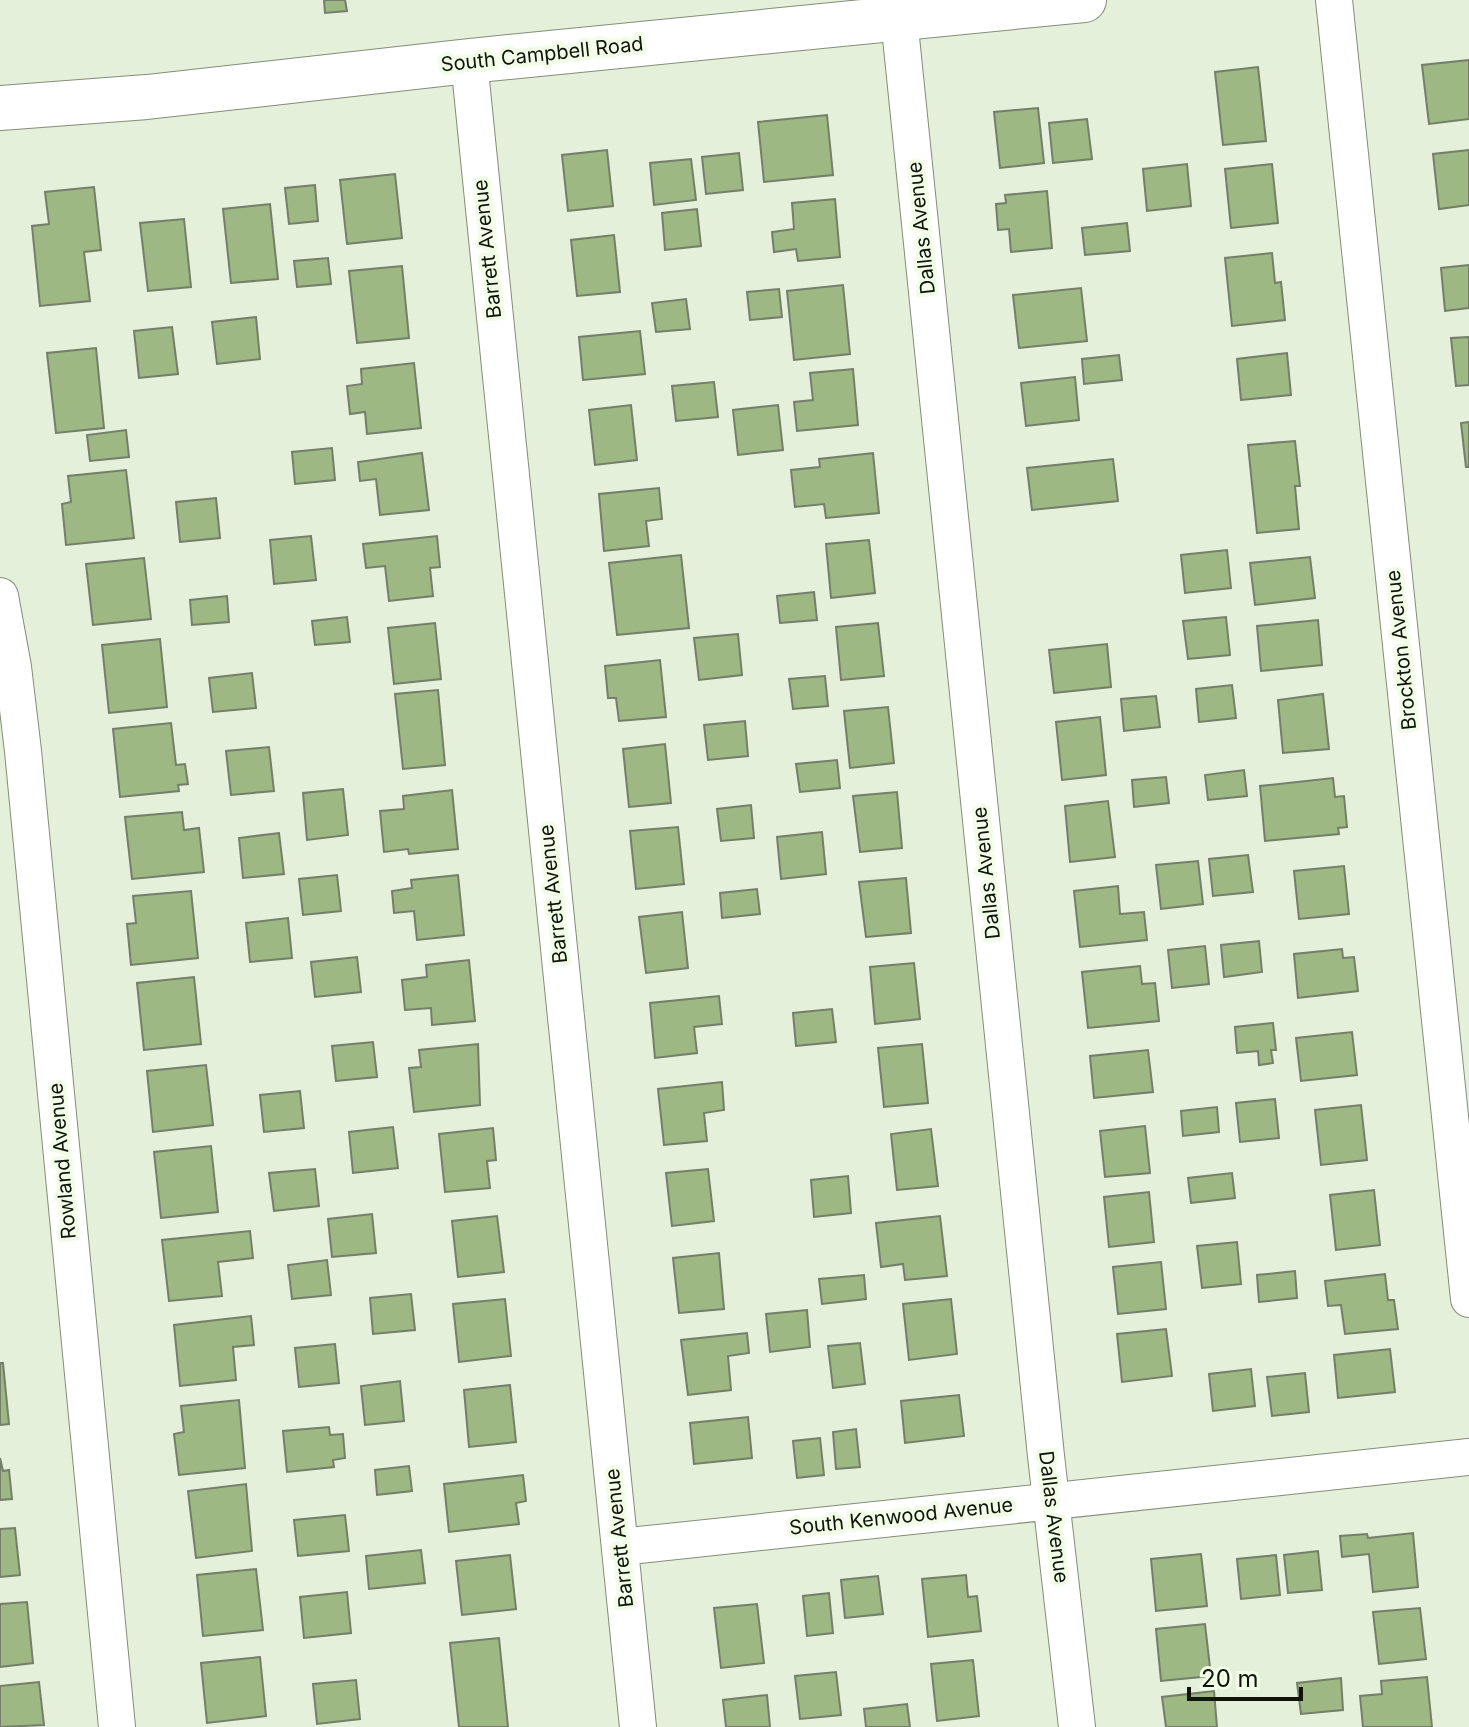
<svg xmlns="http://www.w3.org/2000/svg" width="1469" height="1727" font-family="Inter,sans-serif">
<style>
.building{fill:#9db883;stroke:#747e6a;stroke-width:2}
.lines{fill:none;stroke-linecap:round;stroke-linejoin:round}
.minor-casing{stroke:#838d79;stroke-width:38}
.tertiary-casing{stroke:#838d79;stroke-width:46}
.minor{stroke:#fff;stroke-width:36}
.tertiary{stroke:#fff;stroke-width:44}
.labels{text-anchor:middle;stroke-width:8;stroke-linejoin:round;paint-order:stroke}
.street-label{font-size:20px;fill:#10140c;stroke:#f1fde7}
</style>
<rect width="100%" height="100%" fill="#e4f0da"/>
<path class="building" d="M324,0h21l2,11 -22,2z
M1469,60v59l-40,5 -7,-59z
M1258,67l8,74 -43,4 -8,-73z
M1038,108l6,55 -44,5 -6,-56z
M827,115l6,60 -69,7 -6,-60z
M1087,119l5,40 -39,4 -4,-40z
M607,150l6,56 -45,5 -6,-56z
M1469,150v55l-30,4 -6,-55z
M739,153l4,37 -37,4 -4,-37z
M691,159l5,41 -42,5 -4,-42z
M1187,164l4,42 -44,5 -4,-42z
M1272,164l6,59 -47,5 -6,-59z
M395,174l7,64 -55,6 -7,-64z
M315,185l3,36 -29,3 -4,-36z
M94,187l7,63 -17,2 6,49 -50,5 -8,-80 17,-2 -4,-32z
M1047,191l5,57 -41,4 -2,-23 -11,1 -2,-26 10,-1 -1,-8z
M835,199l5,58 -42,4 -2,-12 -22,3 -2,-20 22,-3 -2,-26z
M270,204l8,75 -47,4 -8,-74z
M697,209l4,37 -36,4 -3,-37z
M184,219l7,68 -43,4 -8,-68z
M1127,223l3,28 -45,4 -3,-27z
M614,235l6,57 -43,4 -6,-56z
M1272,253l3,30 6,-1 4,38 -53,6 -7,-68z
M328,258l3,26 -34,3 -3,-26z
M1469,265v43l-24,3 -4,-43z
M402,266l7,72 -52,5 -8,-72z
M843,285l7,69 -56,6 -7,-69z
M1081,288l6,53 -68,7 -6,-53z
M779,289l3,28 -32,3 -3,-28z
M686,299l4,30 -34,3 -4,-29z
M256,317l4,42 -43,5 -5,-42z
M172,327l6,47 -39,4 -5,-47z
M640,331l5,43 -62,6 -4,-43z
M1469,337v48l-13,1 -5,-48z
M96,348l8,80 -48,5 -9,-80z
M1287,353l4,42 -50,5 -4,-41z
M1119,355l3,25 -38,4 -2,-25z
M414,363l7,65 -54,6 -2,-22 -15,2 -3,-28 15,-2 -1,-15z
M853,369l5,56 -61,6 -3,-29 19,-2 -3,-27z
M1075,377l4,43 -53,6 -5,-43z
M714,382l4,35 -42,4 -4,-35z
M631,405l6,55 -42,5 -6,-55z
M778,405l5,45 -45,5 -5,-45z
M1469,422v45h-3l-5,-44z
M126,430l3,27 -39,4 -3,-26z
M1295,441l5,45h-5l4,43 -42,4 -9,-88z
M332,448l3,32 -40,4 -3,-32z
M422,453l7,57 -49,5 -4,-36 -16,2 -2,-19z
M873,453l6,60 -53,5 -2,-14 -29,3 -4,-37 29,-3 -1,-8z
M1113,459l5,42 -86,9 -5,-42z
M126,470l8,68 -68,7 -4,-41 9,-2 -3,-26z
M659,488l3,31 -16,2 3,25 -45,5 -5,-57z
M216,498l4,40 -40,4 -4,-40z
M311,536l5,44 -42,4 -4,-44z
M437,536l3,31 -10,1 3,28 -44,5 -4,-35 -19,2 -3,-24z
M869,540l6,53 -44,5 -5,-54z
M1227,550l4,38 -46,5 -4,-38z
M681,555l8,73 -72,7 -8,-72z
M1310,557l5,41 -60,7 -5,-42z
M144,558l7,61 -58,6 -7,-61z
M814,592l3,28 -37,3 -3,-27z
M227,596l2,26 -37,3 -2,-25z
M347,617l3,25 -35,3 -3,-24z
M1226,617l4,38 -42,4 -5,-38z
M1318,620l4,45 -61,6 -4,-45z
M435,623l6,56 -47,5 -6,-56z
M878,623l6,53 -43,4 -5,-53z
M738,634l4,41 -43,5 -5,-42z
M160,639l7,68 -58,6 -7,-68z
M1107,644l4,43 -57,6 -5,-43z
M660,660l6,57 -47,4 -3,-23h-8l-3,-32z
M252,673l4,35 -43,4 -4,-34z
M825,676l3,30 -35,3 -4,-30z
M1232,685l4,33 -37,4 -3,-33z
M438,690l7,75 -42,4 -8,-75z
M1323,694l6,55 -46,4 -5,-53z
M1156,696l4,31 -36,4 -3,-32z
M888,707l6,56 -44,5 -6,-57z
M1100,717l6,58 -44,5 -6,-58z
M745,721l3,35 -40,4 -4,-35z
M171,723l5,42 9,-1 3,20 -10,1 1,6 -59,6 -7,-68z
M665,744l6,59 -42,4 -6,-58z
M269,747l5,44 -43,4 -5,-44z
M837,760l3,28 -40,4 -4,-28z
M1244,770l3,26 -39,4 -3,-25z
M1166,777l3,26 -35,4 -2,-27z
M1333,778l2,19 9,-1 3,31 -9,1 1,6 -74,7 -5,-55z
M343,789l5,46 -41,5 -4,-47z
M452,790l6,59 -49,5 -1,-5 -24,3 -4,-41 24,-2 -1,-13z
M897,792l5,56 -42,4 -7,-56z
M1108,801l7,56 -45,5 -5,-56z
M751,805l3,33 -33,3 -4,-32z
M182,812l2,18 15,-2 5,44 -72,7 -7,-62z
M678,827l6,57 -48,5 -6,-58z
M822,832l4,42 -45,5 -4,-42z
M279,833l5,41 -41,4 -4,-40z
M1248,855l5,37 -40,4 -4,-37z
M1198,861l5,43 -42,5 -5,-44z
M1344,866l5,48 -50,5 -5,-48z
M337,875l4,36 -38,4 -4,-36z
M458,875l6,60 -47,5 -3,-29 -20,2 -2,-22 20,-3 -1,-8z
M906,878l5,55 -45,4 -7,-55z
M1118,886l2,28 24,-2 3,28 -67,7 -6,-56z
M757,889l3,25 -38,4 -2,-25z
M191,891l7,67 -67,7 -4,-41 9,-1 -3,-27z
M682,912l6,56 -42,5 -7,-56z
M288,918l4,40 -42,4 -4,-39z
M1259,941l3,31 -38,5 -3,-32z
M1205,946l4,38 -37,4 -4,-38z
M1342,949l1,9 11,-1 4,34 -60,7 -4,-44z
M357,957l4,35 -46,5 -4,-35z
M469,960l6,61 -43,4 -1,-17 -26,2 -3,-30 25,-3 -1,-12z
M914,963l6,56 -45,5 -5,-57z
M1140,966l2,18 13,-1 4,38 -71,7 -6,-56z
M194,977l7,67 -57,6 -7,-67z
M719,996l3,28 -28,3 3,26 -42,5 -5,-55z
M832,1009l4,33 -40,4 -3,-33z
M1273,1023l3,27h-5l2,13 -14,2 -1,-14 -21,2 -2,-26z
M1352,1032l5,43 -56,6 -5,-43z
M373,1042l4,35 -41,4 -4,-35z
M478,1044l2,61 -66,7 -5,-44 12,-1 -2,-17z
M922,1044l6,59 -44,4 -6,-59z
M1148,1050l5,42 -59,6 -4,-42z
M206,1065l7,60 -60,7 -6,-61z
M722,1082l2,28 -20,3 3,28 -43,4 -6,-56z
M300,1091l4,37 -40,4 -4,-37z
M1275,1099l4,39 -39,4 -4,-39z
M1361,1105l6,55 -46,5 -6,-55z
M1217,1107l2,25 -36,4 -2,-25z
M1145,1126l5,47 -45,4 -5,-46z
M393,1127l5,41 -45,5 -4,-41z
M493,1128l3,32 -9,1 3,27 -45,4 -6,-58z
M931,1129l7,57 -41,4 -6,-56z
M211,1146l7,66 -57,6 -7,-66z
M315,1169l4,37 -45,5 -5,-38z
M708,1169l6,52 -42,5 -6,-53z
M1232,1173l3,25 -44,5 -3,-25z
M848,1176l3,37 -37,4 -3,-37z
M1374,1190l6,55 -44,5 -6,-55z
M1149,1192l5,50 -45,5 -5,-50z
M372,1214l4,39 -44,4 -4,-38z
M497,1216l7,56 -46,5 -6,-56z
M940,1216l7,60 -42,4 -2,-16 -22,3 -5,-44z
M250,1231l3,27 -35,4 4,34 -53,5 -7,-61z
M1237,1242l4,42 -39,4 -5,-42z
M719,1253l5,56 -45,4 -6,-55z
M327,1260l4,35 -39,4 -4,-34z
M1161,1262l5,47 -48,5 -5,-47z
M1295,1271l2,27 -38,4 -2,-27z
M1385,1274l3,26h6l4,29 -53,5 -4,-29 -13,1 -3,-25z
M864,1275l2,24 -44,5 -3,-25z
M411,1294l4,36 -42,4 -3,-36z
M505,1299l6,57 -52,6 -6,-58z
M951,1299l6,55 -48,6 -6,-56z
M807,1310l3,37 -40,5 -4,-38z
M251,1316l3,29 -21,2 3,33 -56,6 -6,-61z
M1166,1329l6,47 -50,6 -5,-48z
M747,1333l2,20 -21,3 3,34 -43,5 -7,-55z
M860,1343l5,41 -32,4 -5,-42z
M335,1344l4,39 -40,4 -4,-39z
M1390,1349l5,43 -57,6 -4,-43z
M0,1363h3l6,61 -9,1z
M1251,1369l4,37 -42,5 -4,-37z
M1305,1373l4,39 -37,4 -5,-39z
M400,1381l4,40 -39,4 -4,-39z
M510,1385l6,57 -47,5 -5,-57z
M959,1395l5,41 -59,7 -4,-42z
M239,1400l6,68 -66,7 -5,-41 10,-2 -3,-26z
M748,1417l4,41 -58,6 -4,-41z
M329,1427l1,8 13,-1 2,24 -12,2 1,7 -47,5 -4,-41z
M856,1429l4,38 -24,2 -3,-37z
M820,1438l4,37 -27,3 -4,-37z
M0,1458l3,13 6,-1 3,29 -12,1z
M409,1466l3,25 -35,4 -2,-25z
M523,1475l3,26 -10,2 3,21 -70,8 -5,-48z
M246,1484l6,67 -56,7 -8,-67z
M345,1515l4,36 -51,5 -4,-36z
M15,1528l5,47 -20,2v-48z
M1413,1533l5,54 -45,5 -4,-38 -27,3 -2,-21 27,-2 1,4z
M421,1550l4,33 -56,6 -3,-33z
M1318,1551l4,39 -34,3 -4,-38z
M1201,1554l6,52 -51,5 -5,-52z
M510,1555l6,54 -54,6 -6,-54z
M1276,1555l4,40 -39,4 -4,-40z
M256,1569l7,61 -60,6 -6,-61z
M966,1575l2,22 9,-1 4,35 -53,6 -6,-58z
M878,1576l5,38 -38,4 -4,-38z
M347,1592l4,41 -47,5 -4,-41z
M829,1593l4,40 -26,3 -4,-40z
M27,1602l6,61 -33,4v-63z
M757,1604l7,59 -43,5 -7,-60z
M1420,1608l6,51 -47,5 -6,-52z
M1205,1624l6,52 -50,5 -5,-52z
M499,1638l9,89h-49l-9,-84z
M260,1657l6,59 -59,7 -6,-60z
M973,1660l6,56 -42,5 -6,-57z
M836,1672l5,43 -41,4 -5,-43z
M1427,1677l5,50h-69l-3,-31 22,-2 -1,-13z
M1341,1678l2,32 -42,4 -4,-31z
M356,1680l4,39 -43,5 -4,-40z
M39,1682l5,43 -44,2v-41z
M1214,1691l3,36h-51l-4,-30z
M767,1695l3,32h-44l-3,-27z
M907,1704l3,23h-44l-2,-18z"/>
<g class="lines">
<g class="minor-casing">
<path id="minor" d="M1334,0l135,1299
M899,18l147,1438 31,271
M469,61l169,1666
M0,596l13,71 10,84 94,976
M620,1547l849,-90"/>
</g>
<g class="tertiary-casing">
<path id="tertiary" d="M0,108l147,-11 322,-36 615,-61"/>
</g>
<use href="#minor" class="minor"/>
<use href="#tertiary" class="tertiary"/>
</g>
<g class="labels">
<g class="street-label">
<text transform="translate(542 54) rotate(-6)" y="7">South Campbell Road</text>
<text transform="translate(921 228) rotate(-96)" y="7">Dallas Avenue</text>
<text transform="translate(487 249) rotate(-96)" y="7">Barrett Avenue</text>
<text transform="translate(1401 650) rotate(-96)" y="7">Brockton Avenue</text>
<text transform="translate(986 873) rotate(-96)" y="7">Dallas Avenue</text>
<text transform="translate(553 894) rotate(-96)" y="7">Barrett Avenue</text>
<text transform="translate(62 1161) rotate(-95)" y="7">Rowland Avenue</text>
<text transform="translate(901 1516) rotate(-6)" y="7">South Kenwood Avenue</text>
<text transform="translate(1054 1517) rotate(83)" y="7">Dallas Avenue</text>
<text transform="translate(619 1538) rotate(-96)" y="7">Barrett Avenue</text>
</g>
</g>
<path d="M1189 1687v12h112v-12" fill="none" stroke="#10140c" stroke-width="4"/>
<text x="1201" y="1687" font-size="24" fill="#10140c" stroke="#f1fde7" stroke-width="6" paint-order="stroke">20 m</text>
</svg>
